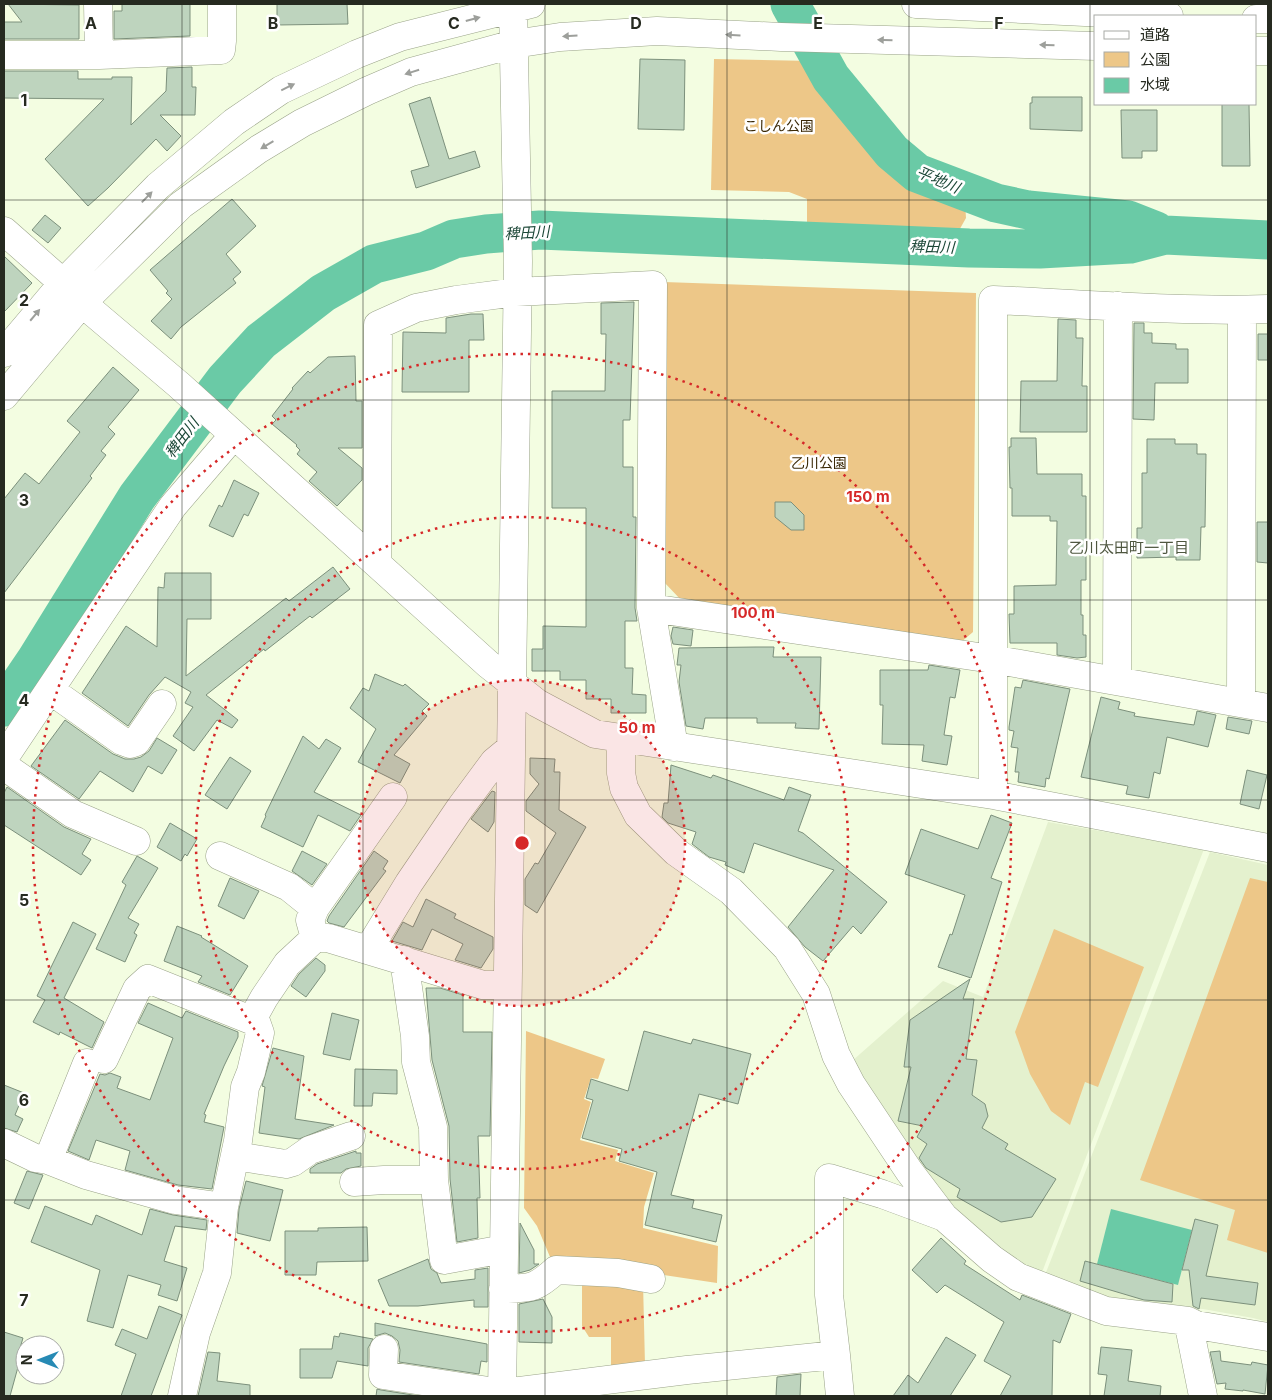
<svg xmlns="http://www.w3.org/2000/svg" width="1272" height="1400" font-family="Inter,'Noto Sans JP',sans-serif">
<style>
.built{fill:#e4f1ce}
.green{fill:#edc788}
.water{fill:#6acaa6}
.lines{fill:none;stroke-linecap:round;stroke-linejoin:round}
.river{stroke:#6acaa6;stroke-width:39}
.building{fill:#bed4be;stroke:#7c907c}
.minor-casing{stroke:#9aa389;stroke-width:29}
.minor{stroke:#fff;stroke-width:28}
.oneway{fill:#9d9f9b}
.grid{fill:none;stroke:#262a20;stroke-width:1;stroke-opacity:0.55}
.ring{fill:none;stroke:#d62828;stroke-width:2.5;stroke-dasharray:2.5 5}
.labels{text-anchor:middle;stroke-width:5;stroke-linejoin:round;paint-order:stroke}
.park-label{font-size:14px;fill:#3b2906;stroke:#fff}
.water-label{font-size:15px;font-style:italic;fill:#1d4838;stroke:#fff}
.neighbourhood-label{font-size:15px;fill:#4f5740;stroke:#fff}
.grid-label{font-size:16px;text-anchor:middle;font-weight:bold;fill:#262a20;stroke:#fff;stroke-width:5;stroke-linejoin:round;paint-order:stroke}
.centre{fill:#d62828;stroke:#fff;stroke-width:2.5}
.ring-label{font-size:15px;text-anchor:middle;font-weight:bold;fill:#d62828;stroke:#fff;stroke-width:5;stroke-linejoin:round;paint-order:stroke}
</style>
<rect width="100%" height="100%" fill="#f3fde1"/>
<path class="built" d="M1048,822l156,27 -163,426 -17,-7 -78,-66 -35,-41 -59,-100 91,-80 40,16z
M1210,852l58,13v457l-15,-4 -50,-9 -80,-5 -78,-29z"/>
<path class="green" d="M714,59l98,2 49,65 53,55 51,22 1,15 -9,16 -150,-6v-29l-18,-7 -78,-2z
M664,282l312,11 -3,339 -13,11 -278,-42 -19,-20z
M1250,878l18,4v371l-41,-13 8,-30 -95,-30z
M1054,929l90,38 -46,120 -13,-5 -15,43 -19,-14 -21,-37 -15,-42z
M526,1031l79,28 -7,20 -7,-1 -7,21 7,3 -11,38 38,10 -3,11 39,12 -10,34 -1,21 75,18 -1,37 -100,-15 -64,-4 -16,-38 -13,-18z
M582,1277l61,5 2,83 -34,5v-33h-22l-7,-11z"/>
<path class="water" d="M1111,1209l81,21 -14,55 -81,-21z"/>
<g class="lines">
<path class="river" d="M790,4l41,74 61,74 25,21 79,30 32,7 100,10 28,11
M4,707l32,-47 101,-163 88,-117 36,-39 62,-48 51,-29 52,-13 28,-12 32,-5 54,-4 429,18 71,1 90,-5 35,-9 103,5"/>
</g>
<path class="building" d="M8,4l71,1v34h-75v-17h18z
M122,4h68v32l-76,3v-28h8z
M277,4h70l1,20 -71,1z
M640,59l45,1 -1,70 -46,-1z
M192,67v20h4l-1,28h-35l21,21 -14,15 -11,-12 -48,49 -20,18 -43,-47 59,-60 -100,-1v-27h74v8h34v-2h20l-1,48 35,-34 1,-23z
M430,97l19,62 26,-8 5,16 -64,21 -5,-17 18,-5 -20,-62z
M1032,97h50v34l-52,-2v-26h2z
M1222,104h27l1,62h-28z
M1121,110h36v41h-15v7h-20z
M232,199l24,27 -30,28 15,18 -8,7 3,4 -55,44 -10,12 -20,-18 21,-22 -6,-6 2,-2 -18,-21z
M45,215l16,13 -13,15 -16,-13z
M4,256l28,27 -28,29z
M634,302l-4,118h-7v47h10v50h3l-1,91 2,13h-12v47h8l-1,26 14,1v18h-35v-14h-25v-19h-26v-9h-28v-22h11v-23l43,1v-119h-34v-117h53l1,-57h-5v-31z
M471,314h12l1,26h-15v52h-67l1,-60 43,1v-15z
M1058,319l18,1v18h7l-1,48h5v46h-67l1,-51h36z
M1134,323h10v10h8v10l24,1v5h12v34h-33l-1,37 -21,-1z
M1258,334h10v26h-10z
M355,356l1,45h6v47h-24l24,20v12l-25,26 -28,-25 8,-9 -20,-18 3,-4 -4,-4 1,-1 -25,-21 4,-4 -4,-4 21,-27 -1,-1 16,-17 2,2 18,-16z
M113,367l26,23 -31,37 7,7 -14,17 5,4 -16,21 2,2 -88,115v-94l21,-26 14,11 41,-52 -13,-11z
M1011,438h25l1,36h45v22h4v84h-5v35h2v20h3v22l-9,1 -20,-3v-12h-47l-1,-29h5v-28l42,-1 1,-64h-7v-5h-38v-28h-2l-1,-41h2z
M1147,439h28v5h22v10h9l-1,73h-4l-1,33h-24v-3l-39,1v-30h5v-55h5z
M234,480l25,13 -11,23 -4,-2 -11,23 -24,-11 10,-21 3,2z
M775,502h16l13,13v15h-13l-16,-13z
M1257,522h11v41l-11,-1z
M333,567l17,22 -38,29 -2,-2 -45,35 -1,-2 -58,46 32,25 -6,8 -15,-8 -23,31 -21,-15 20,-29 -8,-4 6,-11 -26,-15 -16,18 -21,31 -46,-33 44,-67 31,21 1,-60 6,1 1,-15h46v46h-24l-1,57 100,-78 3,3z
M673,627l20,3 -2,16 -18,-2 -2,-8z
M756,647h18l-1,10h48l-2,72 -24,-1 1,-5h-39v-5h-52l-2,11 -17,-3 -7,-44 2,-17h-4l2,-17z
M929,665l31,5 -5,28 -5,-1 -6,38 8,1 -5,29 -25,-4 2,-16 -42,-1 1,-39h-3v-35h48z
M375,674l28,12 2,-2 24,20 -7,7 5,5 -33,39 16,9 -10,19 -42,-21 18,-33 -26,-21 13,-20 6,3z
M1023,680l47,9 -21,90 -3,-1 -1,9 -27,-5 1,-10h-4l3,-24 -7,-1 3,-16 -5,-1v-3l6,-40 6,1z
M1101,697l19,5 -2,7 17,4 -1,3 60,9 3,-14 19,4 -8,32 -41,-10 -7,37 -6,-2 -5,26 -23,-4 2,-8 -47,-9z
M1228,717l24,4 -3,13 -23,-5z
M65,720l48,34 12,5h9l7,-2 8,-6 8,-13 20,12 -15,24 -14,-8 -15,26 -33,-21 -21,28 -48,-33z
M303,736l16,13 7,-10 15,9 -27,44 47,23 -11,16 -32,-16 -15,32 -42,-20 5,-11 -1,-1z
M230,757l21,14 -24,38 -22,-14z
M530,758l25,1 -1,13h6l-1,38 27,17 -49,86 -12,-8v-26l10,-16 3,1 18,-31 -30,-22v-10l13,-17 -9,-10z
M671,765l40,13 2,-3 71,25 5,-13 22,8 -13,36 5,2 84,69 -26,32 -8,-8 -30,35 -18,-14 -17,-20 46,-57 -80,-27 -10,30 -19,-8 1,-3 -17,-5 -17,-13 4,-12 -28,-9 -6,-6 2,-14h4z
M1247,770l20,5 -8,34 -19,-5z
M7,787l57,40 27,12 -9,15 9,6 -10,15 -77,-50v-32z
M492,791l3,1 -1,30 -6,10 -17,-13z
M991,815l21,8 -21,55 11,4 -31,96 -33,-11 12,-33 2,1 13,-40 -60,-21 16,-45 57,20z
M170,823l27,16 -10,17 -2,-2 -4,7 -24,-14z
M302,851l25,13 -15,21 -20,-14z
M374,851l14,10 -5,8 3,2 -42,56 -15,-4 -2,-2 2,-5z
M137,856l21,12 -30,50 11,6 -5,9 3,2 -12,27 -29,-13 30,-64 -4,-3z
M230,878l29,13 -15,28 -26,-13z
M426,899l30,15 -2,4 39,19v12l-12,19 -26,-8 8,-16 -31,-15 -10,21 -30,-9 11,-19 10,5z
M73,922l23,12 -32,64 40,24 -12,26 -32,-16 -1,3 -26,-13 12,-22 -8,-4z
M177,926l25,10 -1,1 47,29 -18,29 -32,-13 4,-6 -38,-15z
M316,958l9,7v6l-19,26 -15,-11 8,-12z
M970,979l-7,20h11l-8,60 11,1 -5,35 13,9 3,12 -6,12 26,16 -3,5 51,30 -24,38 -31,5 -44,-25 3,-8 -34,-21 -7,-10 8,-14 -10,-7 6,-11 -25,-5 13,-54h-7l6,-47z
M426,988h14l23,7v37h29l-2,104h-12l2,62h-3l1,40 -21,4 -7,-63 -1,-53 -17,-66z
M148,1003l34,15 4,-7 52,21v5l-14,29 -20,48 2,1 -2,7 20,5 -12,62 -34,-4 -53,-15 5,-19 -34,-11 -7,20 -21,-9 32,-77 5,1 5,-2 11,4 -4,11 33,12 23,-62 -35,-15z
M332,1013l27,7 -9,40 -27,-6z
M644,1031l47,13 2,-5 58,15 -13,50 -39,-10 -28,101 23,5 -2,8 30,7 -6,27 -71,-17 12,-53 -38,-11 3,-12 -40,-11 11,-38 -7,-2 5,-19 37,12z
M273,1048l31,8 -9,63 39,6 -35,14 -40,-6 6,-46 -3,-1z
M355,1069l42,1v24l-24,-1 -1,13h-18z
M4,1085l20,8 -9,22 8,4 -6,13 -13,-4z
M356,1151v2h5v13l-15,3 -5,4h-31v-4l7,-5z
M27,1171l16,4 -14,34 -15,-6z
M246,1181l37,9 -13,51 -33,-8 2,-24z
M45,1206l47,19 4,-10 46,20 8,-26 23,6 34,5 -1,10 -31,-4 -11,35 23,7 -10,33 -19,-6 3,-10 -33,-10 -15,53 -26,-7 13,-51 -69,-28z
M1195,1219l23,6 -12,51 52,7 -3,22 -54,-7 -2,11 -6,-3 -4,-36h-7z
M520,1223l14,27v14h5l-9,6 -11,3z
M367,1227l1,34 -51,1 -1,13h-31v-44h33v-3z
M941,1238l25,23 -2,3 56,36 2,-5 49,19 -11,29 -7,-3 -1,56h-52l11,-20 -27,-15 20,-39 -59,-37 -8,8 -25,-23z
M428,1259l3,10 6,4 4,10 34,-4v-9l13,-2v39h-14v-7l-56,6h-29l-11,-26z
M1085,1261l88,23 -1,18 -28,-2 -64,-19z
M543,1299l9,18v26l-33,-1v-38z
M159,1306l23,9 -31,81h-30l15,-42 -21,-9 7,-16 25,10z
M375,1323l112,21v18l-6,-1 -2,13 -80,-12 1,-12 -2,-9 -6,-5 -7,-3 -10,3z
M4,1332l19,6 -3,10 5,1v20l-7,-2 -8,29h-6z
M340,1333l33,6 -5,9v18l-31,-5 -5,17h-32v-29h32l2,-13 5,1z
M946,1337l30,18 -26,41h-57l15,-21 10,8z
M1101,1347l31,3 -4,31 33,5 -1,10h-56l3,-21 -9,-1z
M1220,1351l1,10 30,4 1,-3 16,3 -3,29 -22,-4v1l-18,-2 1,-6 -9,1 -7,-32z
M208,1352l12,1 -3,28 33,4v11h-52z
M801,1374l-1,22h-24l1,-19z
M377,1389l4,1 38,6h-43z"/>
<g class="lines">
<g class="minor-casing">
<path id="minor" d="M98,4l1,51
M916,4l253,12
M1256,19h12
M1256,51h12
M4,55h95l122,-5 1,-9v-37
M4,231l59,52
M82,303l97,82 310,280 48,38 58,31 398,61 275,53
M4,353l59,-70 95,-97 76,-64 47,-32 76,-36 43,-17 131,-33
M4,396l78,-93 99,-98 78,-56 43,-26 65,-32 44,-19 103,-28 46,-7 97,-6 124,6 315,9
M377,562l1,-237 38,-17 40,-8 60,-8 137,-7 -2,323 23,139
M651,608l341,51 276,49
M1117,681l1,-375
M50,690l72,51 8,3 6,-2 26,-38
M1241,703l1,-393
M621,739v34l3,15 14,27 38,37 55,39 56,57 29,46 20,61 15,29 58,87 35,46 48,42 26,18 88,34 82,10 8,4 72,12
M4,758l169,-252 60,-70
M4,766l69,48 63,27
M993,795v-495c92,4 184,12 275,9
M220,856l69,31 26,21
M315,938l-5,-18 5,-12 78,-111
M368,950l41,-67 51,-75 34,-46 17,-14
M404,960l11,76 1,26 17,65 1,53 10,80 60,-11
M104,1059l33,-70 11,-10 108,43
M4,1143l31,15 13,2 38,15 89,25 49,7
M235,1156l51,8 7,-2 17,-12 41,-14
M48,1160l39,-97
M354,1182l30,-2h50
M503,1289c28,-1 32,0 53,-19l62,3 33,6
M1188,1321l15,75
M384,1349l-1,26 119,18 185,-23 149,-15 4,41
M836,1355l-7,-60v-117l53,16 62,23
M182,1396l14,-63 21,-60 7,-66 14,-66 7,-54 6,-15 9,-39 -6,-17 10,-18 23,-34 28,-26h13l155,47h24
M502,1396l16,-1135 -5,-257"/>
</g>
<use href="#minor" class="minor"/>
</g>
<defs><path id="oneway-solid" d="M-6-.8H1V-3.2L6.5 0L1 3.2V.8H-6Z" transform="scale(1.25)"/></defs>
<g class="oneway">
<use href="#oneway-solid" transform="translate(473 19) rotate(-15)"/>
<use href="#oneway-solid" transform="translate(733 35) rotate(-177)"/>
<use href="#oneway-solid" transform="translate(570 36) rotate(177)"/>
<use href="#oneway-solid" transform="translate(885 40) rotate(-178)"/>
<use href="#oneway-solid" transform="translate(1047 45) rotate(-178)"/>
<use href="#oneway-solid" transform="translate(412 72) rotate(162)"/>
<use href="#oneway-solid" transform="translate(288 87) rotate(-26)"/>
<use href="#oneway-solid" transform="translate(267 145) rotate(149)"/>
<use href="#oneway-solid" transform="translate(147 197) rotate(-46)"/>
<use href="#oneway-solid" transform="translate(35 315) rotate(-50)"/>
</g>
<path class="grid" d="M182,4v1392M363,4v1392M545,4v1392M727,4v1392M909,4v1392M1090,4v1392M4,200h1264M4,400h1264M4,600h1264M4,800h1264M4,1000h1264M4,1200h1264"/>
<circle cx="522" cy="843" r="163" fill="#d62828" fill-opacity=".12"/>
<g class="ring">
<circle cx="522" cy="843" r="163"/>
<circle cx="522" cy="843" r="326"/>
<circle cx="522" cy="843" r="489"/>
</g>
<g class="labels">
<g class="park-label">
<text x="779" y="131">こしん公園</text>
<text x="819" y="468">乙川公園</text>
</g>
<g class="water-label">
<text transform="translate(938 180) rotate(23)" y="5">平地川</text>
<text transform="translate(527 233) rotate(-3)" y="5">稗田川</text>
<text transform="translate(932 247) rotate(2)" y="5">稗田川</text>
<text transform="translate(182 438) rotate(-53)" y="5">稗田川</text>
</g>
<g class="neighbourhood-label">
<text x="1129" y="553">乙川太田町一丁目</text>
</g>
</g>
<g class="grid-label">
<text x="91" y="29">A</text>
<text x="273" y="29">B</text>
<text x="454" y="29">C</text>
<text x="636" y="29">D</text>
<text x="818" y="29">E</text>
<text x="999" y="29">F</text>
<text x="24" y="106">1</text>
<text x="24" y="306">2</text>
<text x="24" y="506">3</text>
<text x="24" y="706">4</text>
<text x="24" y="906">5</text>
<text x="24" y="1106">6</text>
<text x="24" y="1306">7</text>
</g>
<circle cx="522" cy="843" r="8" class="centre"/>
<g class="ring-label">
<text x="868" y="502">150 m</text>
<text x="753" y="618">100 m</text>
<text x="637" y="733">50 m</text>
</g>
<rect width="1272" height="1400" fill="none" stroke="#262a20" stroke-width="10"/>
<rect x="1094" y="15" width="162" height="90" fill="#ffffff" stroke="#a8aaa6"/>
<rect x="1104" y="31" width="25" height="8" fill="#ffffff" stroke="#a8aaa6"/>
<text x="1140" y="40" font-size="15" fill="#262a20">道路</text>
<rect x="1104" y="52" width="25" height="15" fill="#edc788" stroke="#a8aaa6"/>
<text x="1140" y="65" font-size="15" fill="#262a20">公園</text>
<rect x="1104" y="78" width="25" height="15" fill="#6acaa6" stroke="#a8aaa6"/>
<text x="1140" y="90" font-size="15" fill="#262a20">水域</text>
<g transform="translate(40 1360) rotate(270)"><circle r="24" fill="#ffffff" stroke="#a8aaa6"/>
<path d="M0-4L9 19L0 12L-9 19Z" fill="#278ab4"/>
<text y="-8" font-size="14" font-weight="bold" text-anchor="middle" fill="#262a20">N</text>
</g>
</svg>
